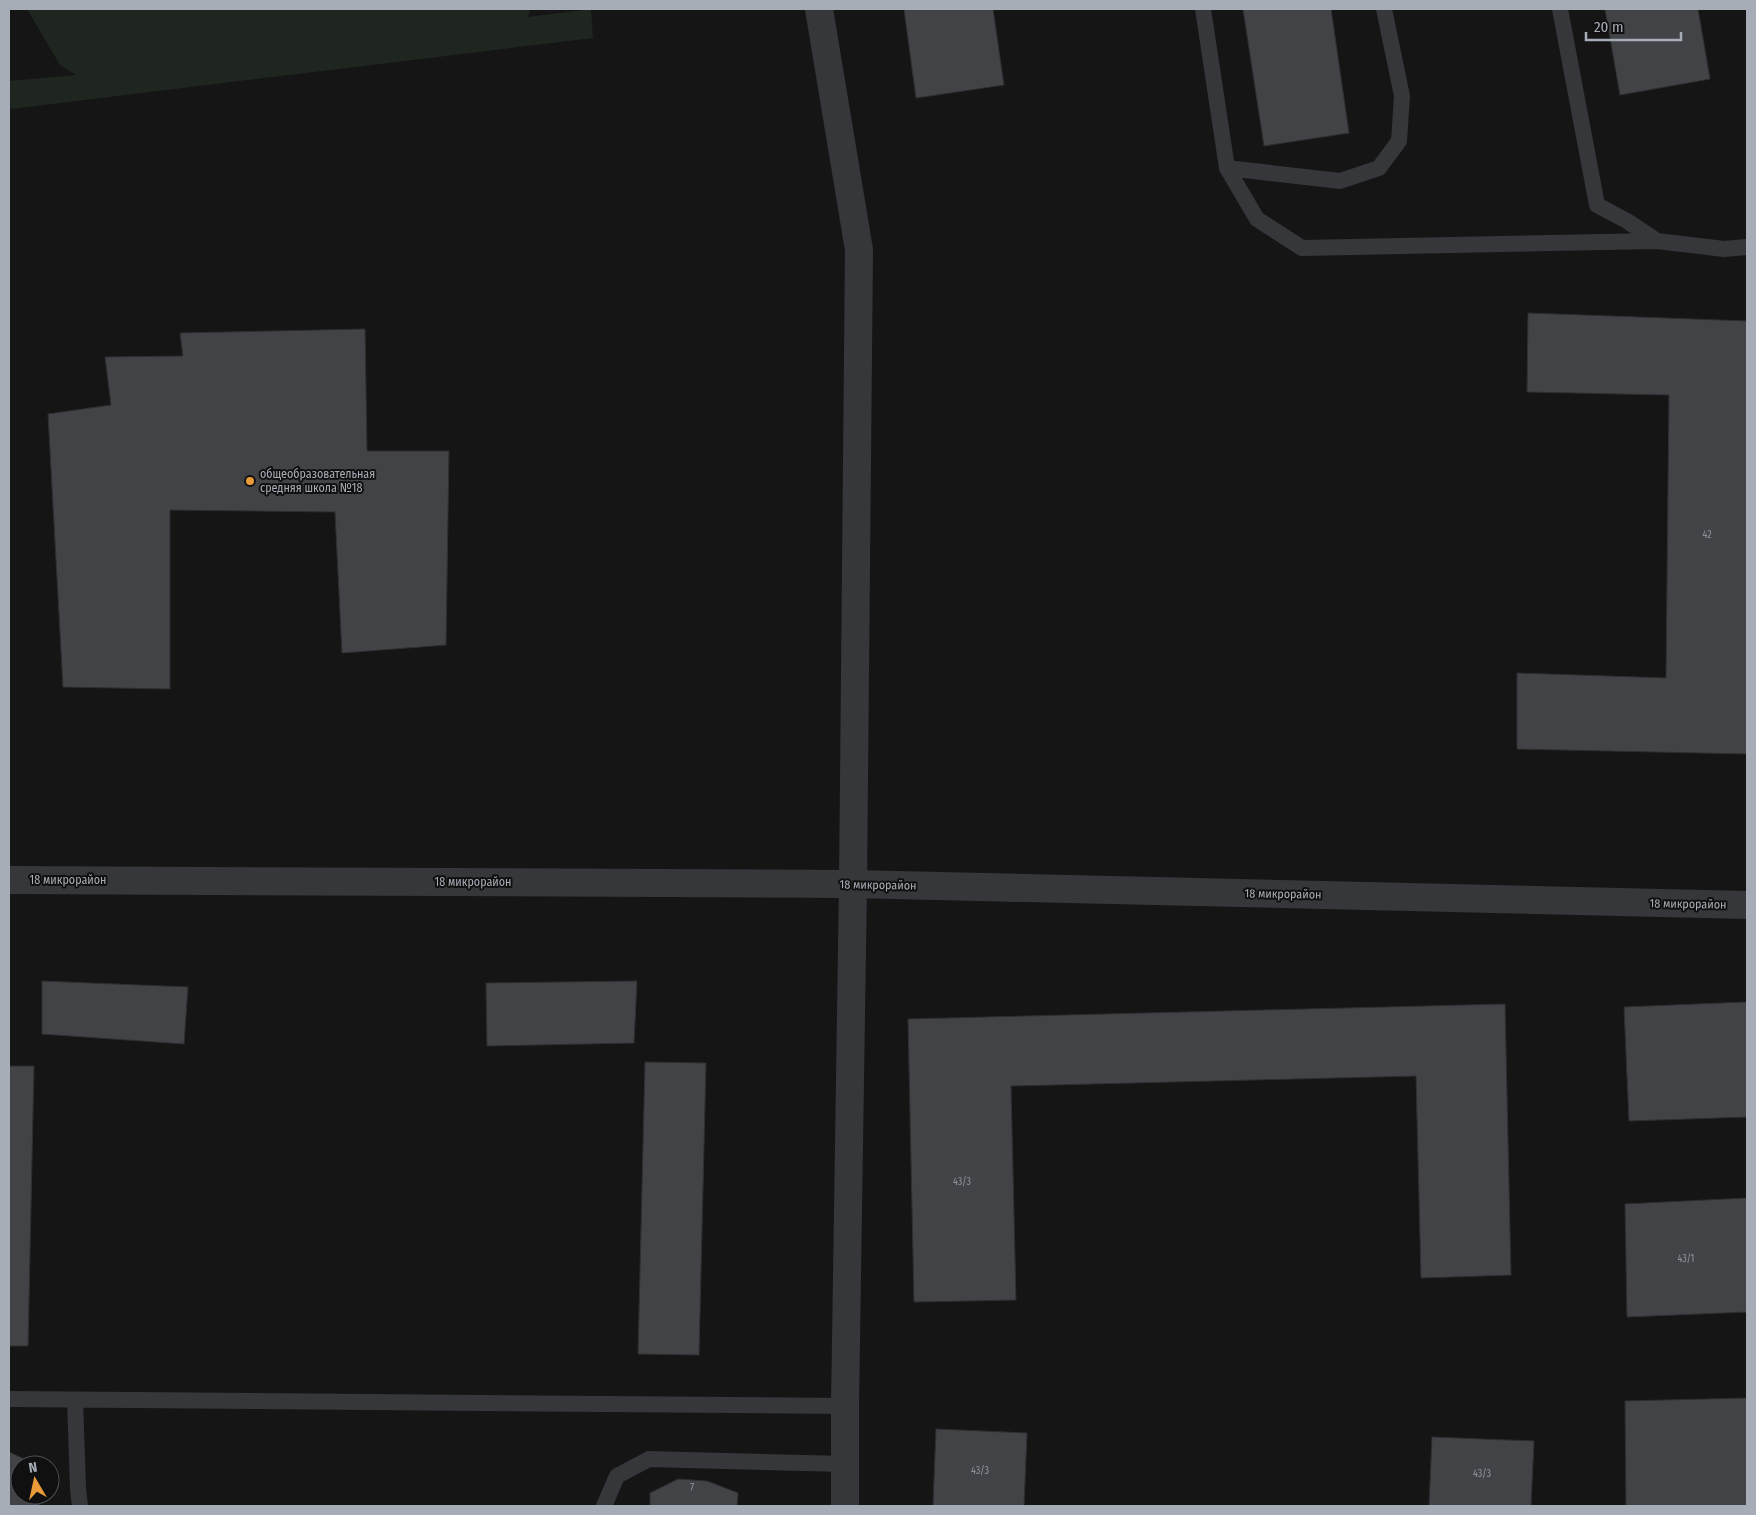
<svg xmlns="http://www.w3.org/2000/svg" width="1756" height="1515" font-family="'Fira Sans Condensed',sans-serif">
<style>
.green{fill:#1f261f}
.building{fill:#414346;stroke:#2f2f32}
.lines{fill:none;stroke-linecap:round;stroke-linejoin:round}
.lane{stroke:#36373b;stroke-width:16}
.street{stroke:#36373b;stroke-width:28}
.poi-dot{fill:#ea9b39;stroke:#101011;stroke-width:2}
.labels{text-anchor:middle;stroke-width:4;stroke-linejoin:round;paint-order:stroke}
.number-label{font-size:10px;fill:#8e929a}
.poi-label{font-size:12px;fill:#a7adb6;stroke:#101011;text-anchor:start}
.street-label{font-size:12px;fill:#a7adb6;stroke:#101011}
</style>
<rect width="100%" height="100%" fill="#151516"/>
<path class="green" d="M27,9h503l-2,8 63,-8 2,29 -582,71 -2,-13v-15l67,-6 -16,-10z"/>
<path class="building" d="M904,9h89l11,76 -88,13z
M1243,9h88l18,124 -85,13z
M1605,9h93l12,70 -90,16z
M1528,313l219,8v433l-230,-5v-76l149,5 3,-283 -142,-3z
M365,329l2,122h82l-3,194 -104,8 -7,-141 -165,-2v179l-107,-2 -15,-273 63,-9 -6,-48 78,-1 -3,-23z
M42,981l146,6 -4,57 -142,-10z
M637,981l-3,62 -147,3 -1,-63z
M1747,1002v115l-118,4 -5,-114z
M1505,1004l6,271 -90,3 -5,-202 -405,10 5,214 -102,2 -6,-283z
M645,1062l61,1 -7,292 -61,-1z
M9,1066h25l-6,280h-19z
M1747,1198v114l-120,5 -2,-113z
M1747,1398v108h-121l-1,-105z
M936,1429l91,4 -3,73h-91z
M1432,1437l102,4 -3,65h-102z
M9,1452l28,13h-17v30h19v11h-30z
M678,1479l29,2 31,12 -1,13h-87v-13z"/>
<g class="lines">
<path class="lane" d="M1203,9l24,159 30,51 45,29 355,-7
M1560,9l37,196 30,16 30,20 67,8 23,-2
M1227,168l113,13 39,-13 20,-27 3,-45 -18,-87
M9,1399l836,7
M75,1400l3,89 2,17
M604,1506l13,-30 32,-17 196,5"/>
<path class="street" d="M819,9l40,241 -6,634 -8,522v100
M9,880l844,4 894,21"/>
</g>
<circle class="poi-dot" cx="250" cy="481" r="5"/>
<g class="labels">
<g class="number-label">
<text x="1707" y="538">42</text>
<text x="962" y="1185">43/3</text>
<text x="1686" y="1262">43/1</text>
<text x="980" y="1474">43/3</text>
<text x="1482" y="1477">43/3</text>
<text x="692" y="1491">7</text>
</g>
<g class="poi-label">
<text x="260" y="478">общеобразовательная<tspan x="260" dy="14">средняя школа №18</tspan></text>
</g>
<g class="street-label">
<text x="68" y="884">18 микрорайон</text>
<text x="473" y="886">18 микрорайон</text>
<text transform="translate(878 885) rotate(1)" y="4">18 микрорайон</text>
<text transform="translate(1283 894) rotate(1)" y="4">18 микрорайон</text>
<text transform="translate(1688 904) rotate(1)" y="4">18 микрорайон</text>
</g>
</g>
<rect width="1756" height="1515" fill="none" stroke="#a7adb6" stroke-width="20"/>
<g transform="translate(35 1480) rotate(351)"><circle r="24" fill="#101011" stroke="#4c4f53"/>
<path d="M0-4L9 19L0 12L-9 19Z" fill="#ea9b39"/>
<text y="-8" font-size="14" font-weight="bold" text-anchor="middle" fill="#a7adb6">N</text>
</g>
<path d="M1586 32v8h95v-8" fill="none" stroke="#a7adb6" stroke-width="2.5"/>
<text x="1594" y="32" font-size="15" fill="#a7adb6" stroke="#101011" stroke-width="4" paint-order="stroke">20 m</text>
</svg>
